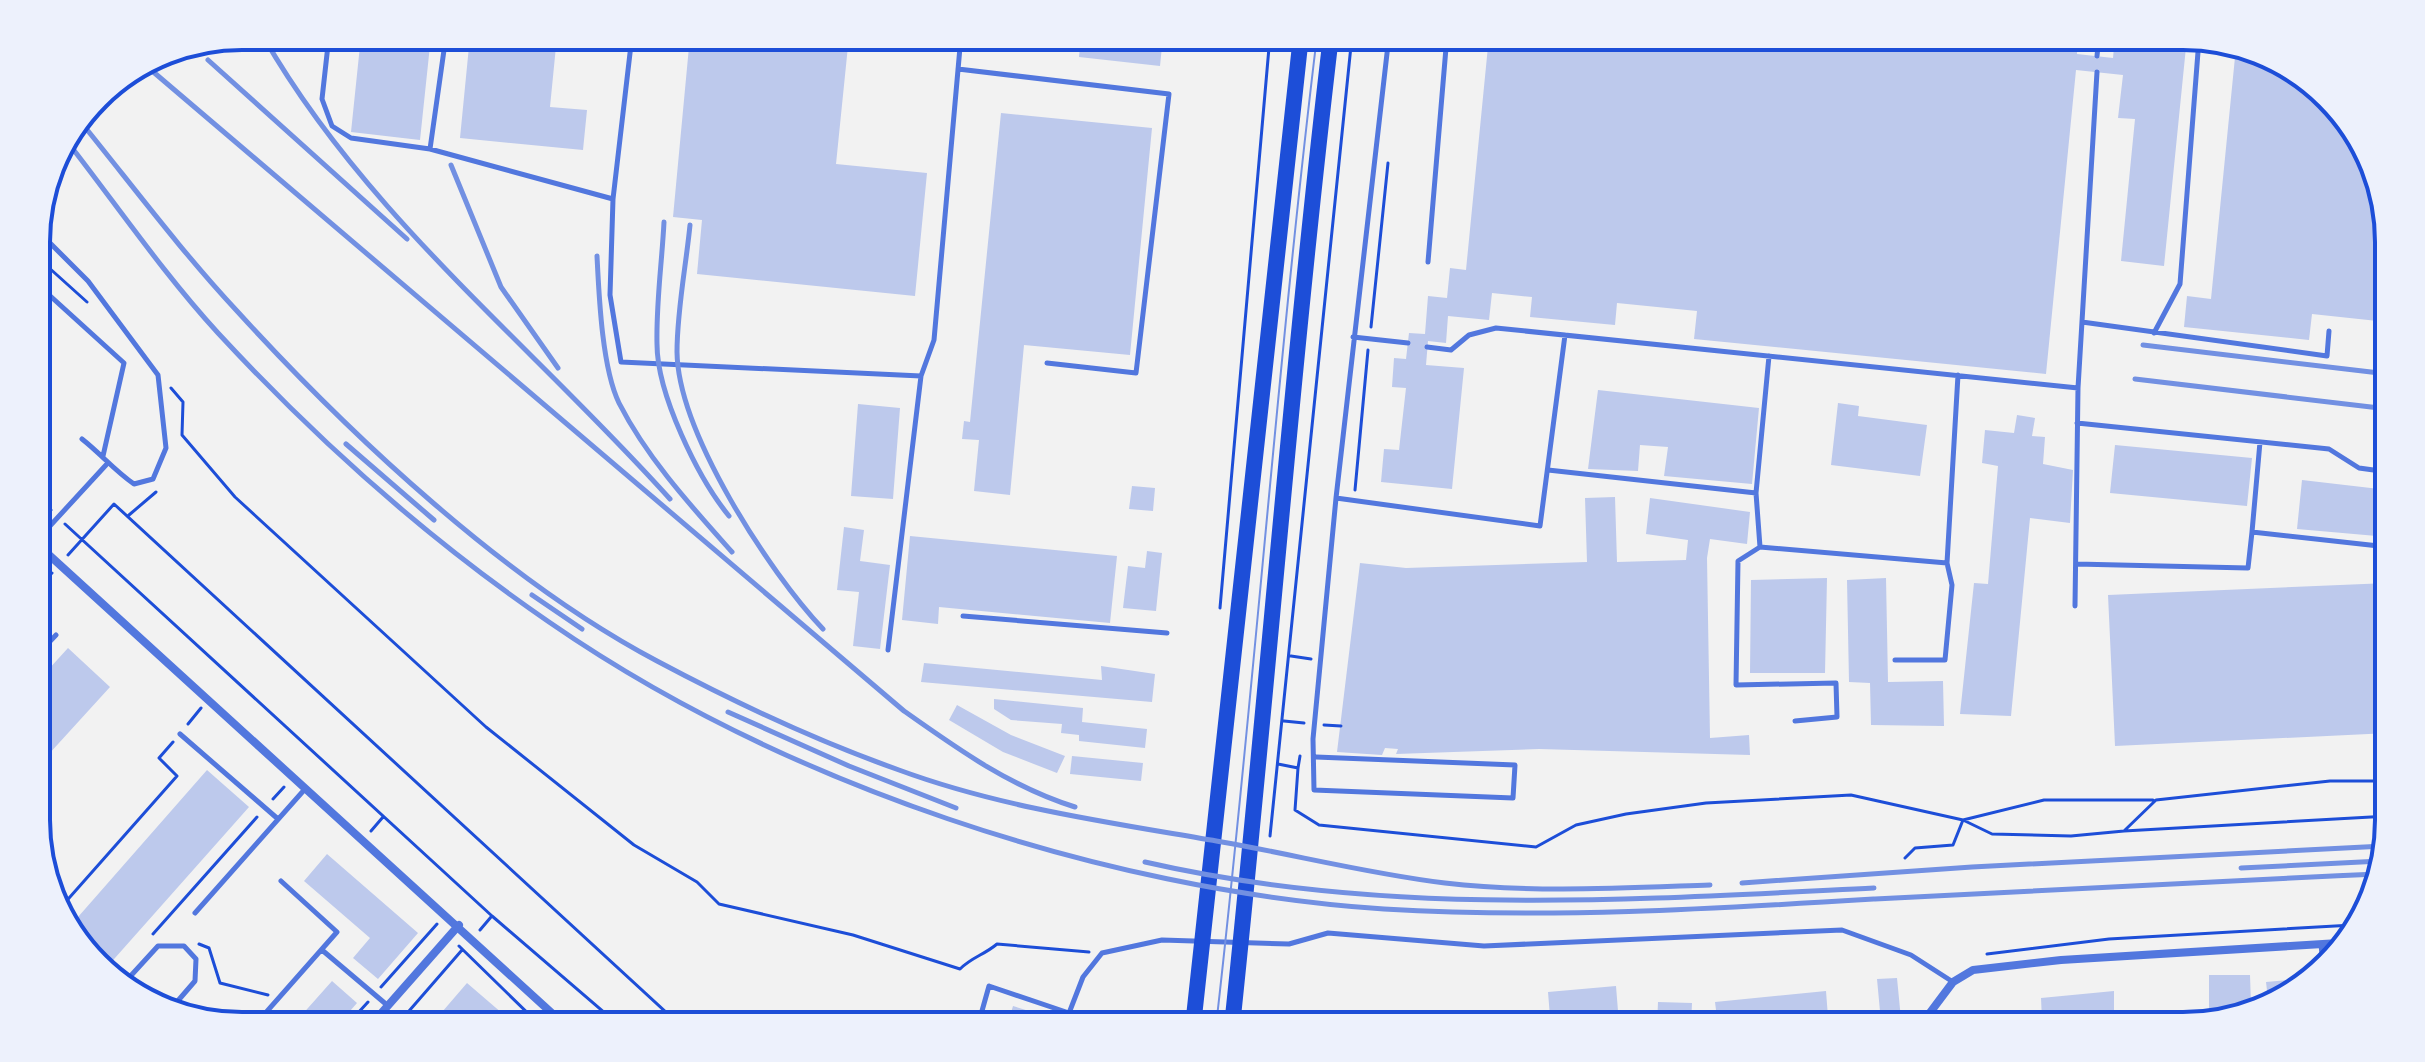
<svg xmlns="http://www.w3.org/2000/svg" width="2425" height="1062" font-family="Lato,sans-serif">
<style>
.building{fill:#bdc9ec}
.lines{fill:none;stroke-linecap:round;stroke-linejoin:round}
.path{stroke:#1d4ed8;stroke-width:3}
.service{stroke:#5277de;stroke-width:5}
.minor{stroke:#5277de;stroke-width:8}
.primary{stroke:#1d4ed8;stroke-width:16}
.tram{stroke:#7290e2;stroke-width:2}
.rail{stroke:#7290e2;stroke-width:5}
.rim{fill:none;stroke:#1d4ed8;stroke-width:4}
</style>
<rect width="100%" height="100%" fill="#f2f2f2"/>
<path class="building" d="M361,36h70l-11,104 -69,-8z
M470,36h87l-7,71 37,3 -4,40 -123,-12z
M690,36h159l-13,128 91,9 -12,123 -218,-22 5,-54 -29,-3z
M894,36h43l-1,6z
M1081,36h82l-3,30 -81,-9z
M1489,36h589l-1,18 36,4 2,-22 72,1 -23,229 -43,-5 14,-142 -17,-1 5,-43 -47,-5 -30,304 -352,-35 3,-28 -80,-8 -2,22 -85,-8 2,-20 -40,-4 -3,27 -41,-4 -2,27 -18,-2 -2,24 38,3 -12,121 -71,-7 3,-33 15,1 7,-62 -14,-1 2,-29 12,1 3,-26 16,1 3,-38 19,2 3,-30 16,2z
M2236,47l25,5 85,64 39,94 -4,39 6,1v72l-75,-8 -3,26 -125,-13 3,-31 24,3z
M1001,113l151,15 -22,227 -106,-10 -14,150 -36,-4 5,-51 -17,-1 2,-18 6,1z
M1598,390l161,18 -7,76 -88,-8 4,-29 -28,-2 -2,26 -50,-2z
M1838,403l21,3 -1,10 69,9 -7,51 -89,-11z
M858,404l42,4 -7,91 -42,-3z
M2017,415l18,3 -3,18 13,1 -2,27 30,6 -3,53 -40,-5 -19,198 -51,-2 14,-131 14,1 10,-118 -16,-3 3,-33 29,3z
M2115,445l137,13 -5,48 -137,-13z
M2302,480l86,10v47l-91,-8z
M1132,486l23,2 -2,23 -24,-2z
M1615,497l2,65 69,-2 2,-20 -42,-6 4,-36 100,14 -3,32 -37,-5 -3,19 3,180 39,-3 1,20 -211,-6 -143,5 2,-5 -13,-1 -3,7 -45,-3 23,-189 46,5 181,-6 -2,-64z
M844,527l20,3 -4,31 30,4 -10,84 -27,-3 6,-54 -22,-2z
M910,536l207,20 -7,67 -171,-16 -1,17 -36,-4z
M1147,551l15,2 -6,58 -33,-3 5,-42 17,2z
M1827,578l-2,95h-75l1,-93z
M1886,578l2,104 55,-1 1,45 -73,-1 -1,-42 -21,-1 -2,-102z
M2388,583l1,150 -274,13 -7,-151z
M68,648l42,39 -72,79 -1,-84z
M924,663l178,17 -1,-14 54,8 -3,28 -231,-20z
M994,699l89,9 -1,14 65,7 -2,19 -66,-7v-6l-18,-2 1,-9 -51,-4 -17,-11z
M957,705l54,30 54,21 -8,17 -54,-21 -54,-32z
M1072,756l71,7 -2,18 -71,-7z
M207,770l42,37 -142,160 -28,-21 -8,-21z
M327,854l91,79 -40,46 -25,-21 17,-20 -66,-57z
M2209,975h41l1,30 -42,15z
M1897,978l4,41 -20,3 -4,-43z
M2312,978l-4,6 -40,15 -2,-17z
M332,981l25,22 -20,23h-45z
M467,983l50,43h-87z
M1616,986l2,25 -68,6 -2,-25z
M1826,991l2,26 -110,9 -3,-24z
M2114,991v22l-72,7 -1,-22z
M1658,1002l34,1 -1,23h-34z
M1013,1006l29,9 -3,11h-32z"/>
<g class="lines">
<path class="path" d="M37,257l50,45
M1371,327l17,-164
M171,388l12,14 -1,33 53,62 251,230 148,118 63,37 22,22 134,31 107,34c12,-12 24,-14 37,-25l92,8
M1355,490l13,-140
M37,497l14,13
M129,515l27,-23
M65,524l427,392 128,110
M68,555l46,-51 567,522
M37,588l15,-15
M1220,608l50,-572
M1291,656l20,3
M1284,721l20,2
M188,724l13,-16
M1324,725l17,1
M1278,764l20,4 2,-12
M1298,768l-3,42 24,15 217,22 40,-22 50,-11 80,-11 145,-8 112,25 29,14 79,2 53,-5 32,-31 174,-19h59
M273,799l11,-12
M371,831l12,-14
M2124,831l265,-15
M1270,836l82,-800
M1905,858l10,-10 38,-3 10,-25 81,-20h109
M62,906l115,-130 -18,-18 14,-16
M480,930l11,-13
M153,934l104,-117
M199,944l10,4 11,35 48,12
M459,946l82,80
M1987,954l122,-15 244,-14
M381,987l56,-63
M346,1026l22,-24
M396,1026l66,-76"/>
<path class="service" d="M329,36l-7,63 10,27 19,12 79,11 183,50
M632,36l-19,163 -3,96 11,67 300,14
M2097,56l2,-20
M958,69l211,25 -33,279 -89,-10
M430,149l16,-113
M36,229l52,52 70,94 8,73 -13,31 -19,5c-20,-14 -33,-30 -52,-45
M1428,262l19,-226
M37,284l87,79 -21,93
M2082,322l245,34 2,-25
M2154,333l26,-49 19,-245
M1353,337l55,6
M1427,347l24,3 18,-15 27,-7 582,60 -3,218
M2078,388l19,-316
M2077,423l252,26 30,19 29,4
M2260,442l-8,90 136,15
M1548,470l208,23 13,-137
M1756,493l4,54 187,16
M1336,498l204,28 25,-191
M37,540l69,-75
M1760,547l-22,14 -2,124 100,-2 1,34 -42,4
M2076,564l172,4 4,-36
M963,616l204,17
M888,650l33,-274 13,-36 27,-304
M37,655l19,-20
M1895,660h50l7,-75 -5,-22 11,-188
M180,734l98,85
M1316,757l199,8 -2,33 -199,-8 -1,-51 23,-241 53,-462
M195,913l110,-124
M2321,945l2,19
M322,950l65,55
M126,981l32,-35h26l12,13 -1,22 -19,22
M980,1018l9,-32 80,27
M254,1026l83,-94 -56,-51
M1064,1026l19,-49 19,-24 60,-13 127,4 39,-11 156,13 358,-16 69,25 42,27
M1574,1026l69,-6v6
M1846,1026v-8
M2049,1026l91,-10"/>
<path class="minor" d="M37,544l529,482
M370,1026l89,-101
M1920,1026l33,-44 20,-12 88,-10 278,-17"/>
<path class="primary" d="M1193,1026l108,-990
M1232,1026c35,-330 60,-661 99,-990"/>
<path class="tram" d="M1216,1026c38,-330 61,-661 101,-990"/>
<path class="rail" d="M263,36c102,179 271,311 407,463
M208,60l199,179
M144,64l760,647c55,39 107,76 171,96
M80,121c52,64 101,130 157,190 114,125 270,271 420,350 77,41 160,80 242,109 103,38 214,53 323,72 74,13 148,32 223,41 87,10 177,5 265,2
M66,140c50,64 97,133 152,193 99,107 210,206 331,289 233,161 552,268 835,287 164,10 327,0 491,-10 167,-9 335,-18 503,-25
M451,165l50,122 57,81
M664,222c-2,40 -8,81 -7,122 0,50 41,134 72,172
M690,225c-4,41 -13,85 -13,127 1,80 92,220 146,277
M597,256c2,40 5,112 22,147 28,55 72,103 113,149
M2143,345l245,29
M2135,379l253,30
M346,444l88,76
M532,595l50,34
M728,712l121,54 107,42
M1145,862c239,55 486,38 729,26
M2241,868l140,-7
M1742,883l230,-16 412,-21"/>
</g>
<path d="M0 0H2425V1062H0ZM242 50H2183A192 192 0 0 1 2375 242V820A192 192 0 0 1 2183 1012H242A192 192 0 0 1 50 820V242A192 192 0 0 1 242 50Z" fill="#edf1fc" fill-rule="evenodd"/>
<path class="rim" d="M242 50H2183A192 192 0 0 1 2375 242V820A192 192 0 0 1 2183 1012H242A192 192 0 0 1 50 820V242A192 192 0 0 1 242 50Z"/>
</svg>
